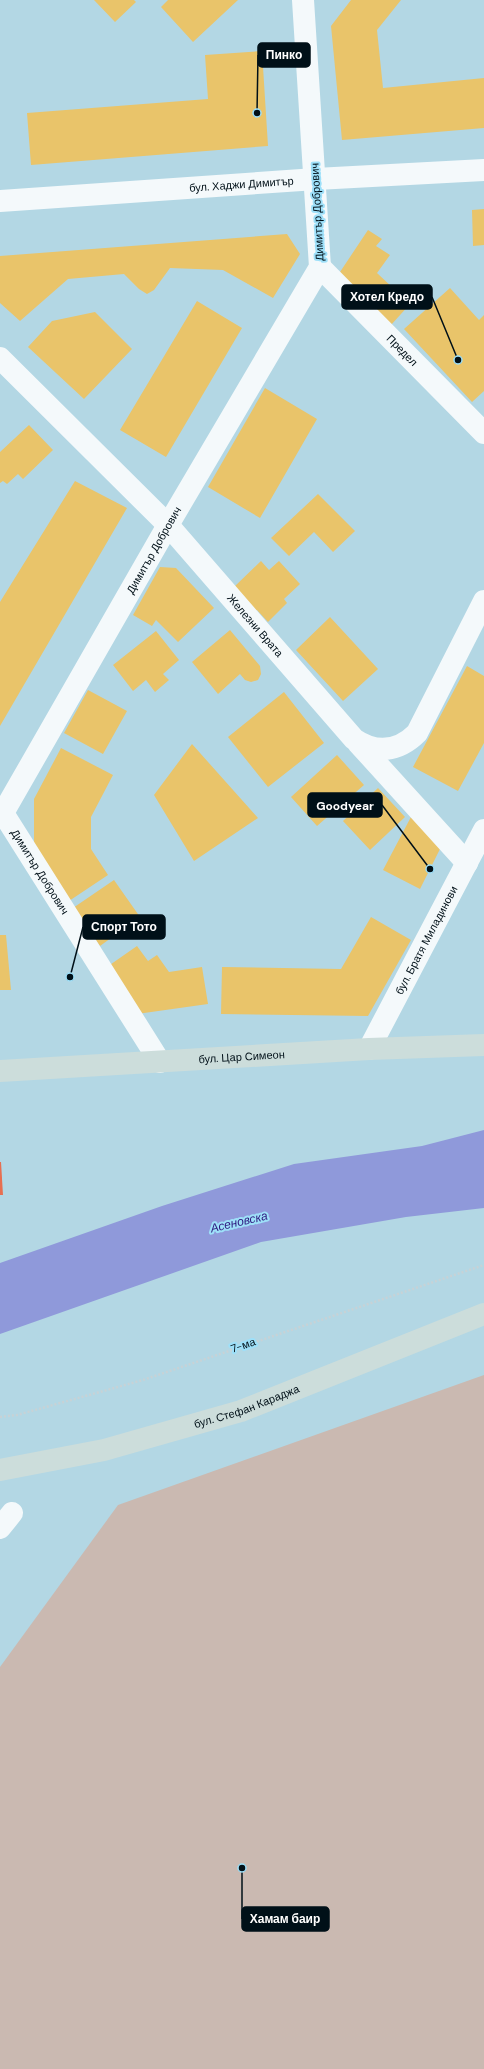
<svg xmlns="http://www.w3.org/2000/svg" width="484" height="2069" font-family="'DM Sans',sans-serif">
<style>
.green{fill:#cab9b1}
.water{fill:#8f99da}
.homes{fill:#e9c46a}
.shops{fill:#e76f51}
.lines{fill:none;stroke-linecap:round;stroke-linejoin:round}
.path{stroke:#c7d2d6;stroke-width:2.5;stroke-dasharray:2 2;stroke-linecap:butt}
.minor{stroke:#f4f9fb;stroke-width:22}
.major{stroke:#ccdddb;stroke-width:22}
.labels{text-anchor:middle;stroke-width:4;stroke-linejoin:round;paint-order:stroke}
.street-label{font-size:11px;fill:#001018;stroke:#9ee0f9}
.water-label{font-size:12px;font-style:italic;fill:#2e187e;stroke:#9ee0f9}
.leader{fill:none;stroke:#001018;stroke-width:1.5}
.callout-dot{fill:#001018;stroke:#9ee0f9;stroke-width:1.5}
.callout{fill:#001018;stroke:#001018;stroke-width:1.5}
.callout-label{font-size:12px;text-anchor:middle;font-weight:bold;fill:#fff}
</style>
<rect width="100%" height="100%" fill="#b3d7e4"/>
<path class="green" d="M484,1375v694h-484v-402l118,-162z"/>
<path class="water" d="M484,1130v78l-78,9 -145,25 -261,92v-71l162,-57 132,-42 128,-18z"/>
<path class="homes" d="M94,0h40l2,2 -21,20z
M168,0h70l-45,42 -32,-35z
M351,0h50l-24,30 6,58 101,-10v50l-142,12 -11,-114z
M262,51l6,95 -237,19 -4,-52 181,-14 -3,-44z
M484,209v36l-11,1 -1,-36z
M368,230l14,9 -6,7 14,9 -13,18 33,31 -19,21 -53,-50z
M287,234l13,20 -27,44 -50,-28 -53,-2 -16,22 -7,4 -8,-5 -15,-15 -56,5 -48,42 -20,-18v-47z
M450,288l29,32 5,-5v76l-12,11 -68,-73z
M197,301l45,27 -76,129 -46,-27z
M95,312l37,37 -48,50 -56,-52 24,-26z
M265,388l52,31 -57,99 -52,-31z
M29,425l24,25 -30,29 -5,-5 -11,10 -4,-3 -3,2v-31z
M75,481l52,27 -127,218v-124z
M318,494l37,37 -22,21 -19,-20 -25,24 -18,-18z
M261,561l8,9 10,-9 21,23 -16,15 3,4 -19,19 -11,-12 -4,4 -19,-27z
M160,567l16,1 38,40 -36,34 -22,-22 -4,6 -19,-11z
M330,617l48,52 -35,32 -47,-51z
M230,630l30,36 1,8 -3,6 -7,2 -6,-2 -5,-6 -22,20 -26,-32z
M156,631l23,29 -16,14 6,6 -14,12 -9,-12 -13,11 -20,-26z
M467,666l17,10v67l-26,48 -45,-24z
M88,690l39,21 -24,43 -39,-21z
M284,692l40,51 -56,44 -40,-50z
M192,744l66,74 -64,43 -40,-66z
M61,748l52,27 -22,42v32l17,26 -39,26 -35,-52v-50z
M337,755l27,30 -47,41 -26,-29z
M378,788l27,29 -35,33 -27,-29z
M412,815l31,28 -23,46 -37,-19z
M114,880l26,37 -40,29 -27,-38z
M371,917l40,23 -43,76 -147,-2 1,-47 119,2z
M0,935h6l5,55h-11z
M137,946l11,15 9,-6 12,17 33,-5 6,37 -71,10 -33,-45z"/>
<path class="shops" d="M0,1162h1l2,33h-3z"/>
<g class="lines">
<path class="path" d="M0,1417l17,-2 126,-35 341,-115"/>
<g class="minor">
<path id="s1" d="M0,201l316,-22 168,-9"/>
<path id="s2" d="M320,267l164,166"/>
<path id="s3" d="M0,358l168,167 186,214c22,15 44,13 63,-6l67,-132"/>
<path d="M358,743l109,120"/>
<path id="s4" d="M0,811l3,2 157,249"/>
<path id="s5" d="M3,813l165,-288 152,-258 -17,-267"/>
<path id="s6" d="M369,1049l115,-219"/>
<path d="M0,1528l12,-15"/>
</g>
<g class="major">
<path id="s7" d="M0,1071l369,-22 115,-4"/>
<path id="s8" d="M0,1470l104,-20 137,-39 243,-97"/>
</g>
</g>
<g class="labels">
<g class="street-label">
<text dy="4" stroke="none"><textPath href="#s1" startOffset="242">бул. Хаджи Димитър</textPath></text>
<text transform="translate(317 212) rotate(-93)" y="4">Димитър Добрович</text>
<text dy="4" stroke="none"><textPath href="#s2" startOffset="117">Предел</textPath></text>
<text dy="4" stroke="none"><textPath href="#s5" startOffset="303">Димитър Добрович</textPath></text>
<text dy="4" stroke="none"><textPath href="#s3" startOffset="370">Железни Врата</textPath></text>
<text dy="4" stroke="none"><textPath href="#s4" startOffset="73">Димитър Добрович</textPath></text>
<text dy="4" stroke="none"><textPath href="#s6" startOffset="123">бул. Братя Миладинови</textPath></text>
<text dy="4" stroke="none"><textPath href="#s7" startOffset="242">бул. Цар Симеон</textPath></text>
<text transform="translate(243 1345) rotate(-19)" y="4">7-ма</text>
<text dy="4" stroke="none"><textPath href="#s8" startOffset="255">бул. Стефан Караджа</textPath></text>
</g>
<g class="water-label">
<text transform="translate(239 1222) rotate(-13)" y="4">Асеновска</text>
</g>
</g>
<path class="leader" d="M257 113L258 55M458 360L432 297M430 869L382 805M70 977L83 927M242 1868L242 1919"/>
<g class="callout-dot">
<circle cx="257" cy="113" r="4"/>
<circle cx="458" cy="360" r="4"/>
<circle cx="430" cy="869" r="4"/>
<circle cx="70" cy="977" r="4"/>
<circle cx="242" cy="1868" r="4"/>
</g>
<g class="callout">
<rect x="258" y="43" width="52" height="24" rx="4"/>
<rect x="342" y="285" width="90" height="24" rx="4"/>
<rect x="308" y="793" width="74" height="24" rx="4"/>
<rect x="83" y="915" width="82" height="24" rx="4"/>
<rect x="242" y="1907" width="87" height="24" rx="4"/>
</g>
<g class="callout-label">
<text x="284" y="59">Пинко</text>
<text x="387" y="301">Хотел Кредо</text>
<text x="345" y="810">Goodyear</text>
<text x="124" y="931">Спорт Тото</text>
<text x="285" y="1923">Хамам баир</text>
</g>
</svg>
